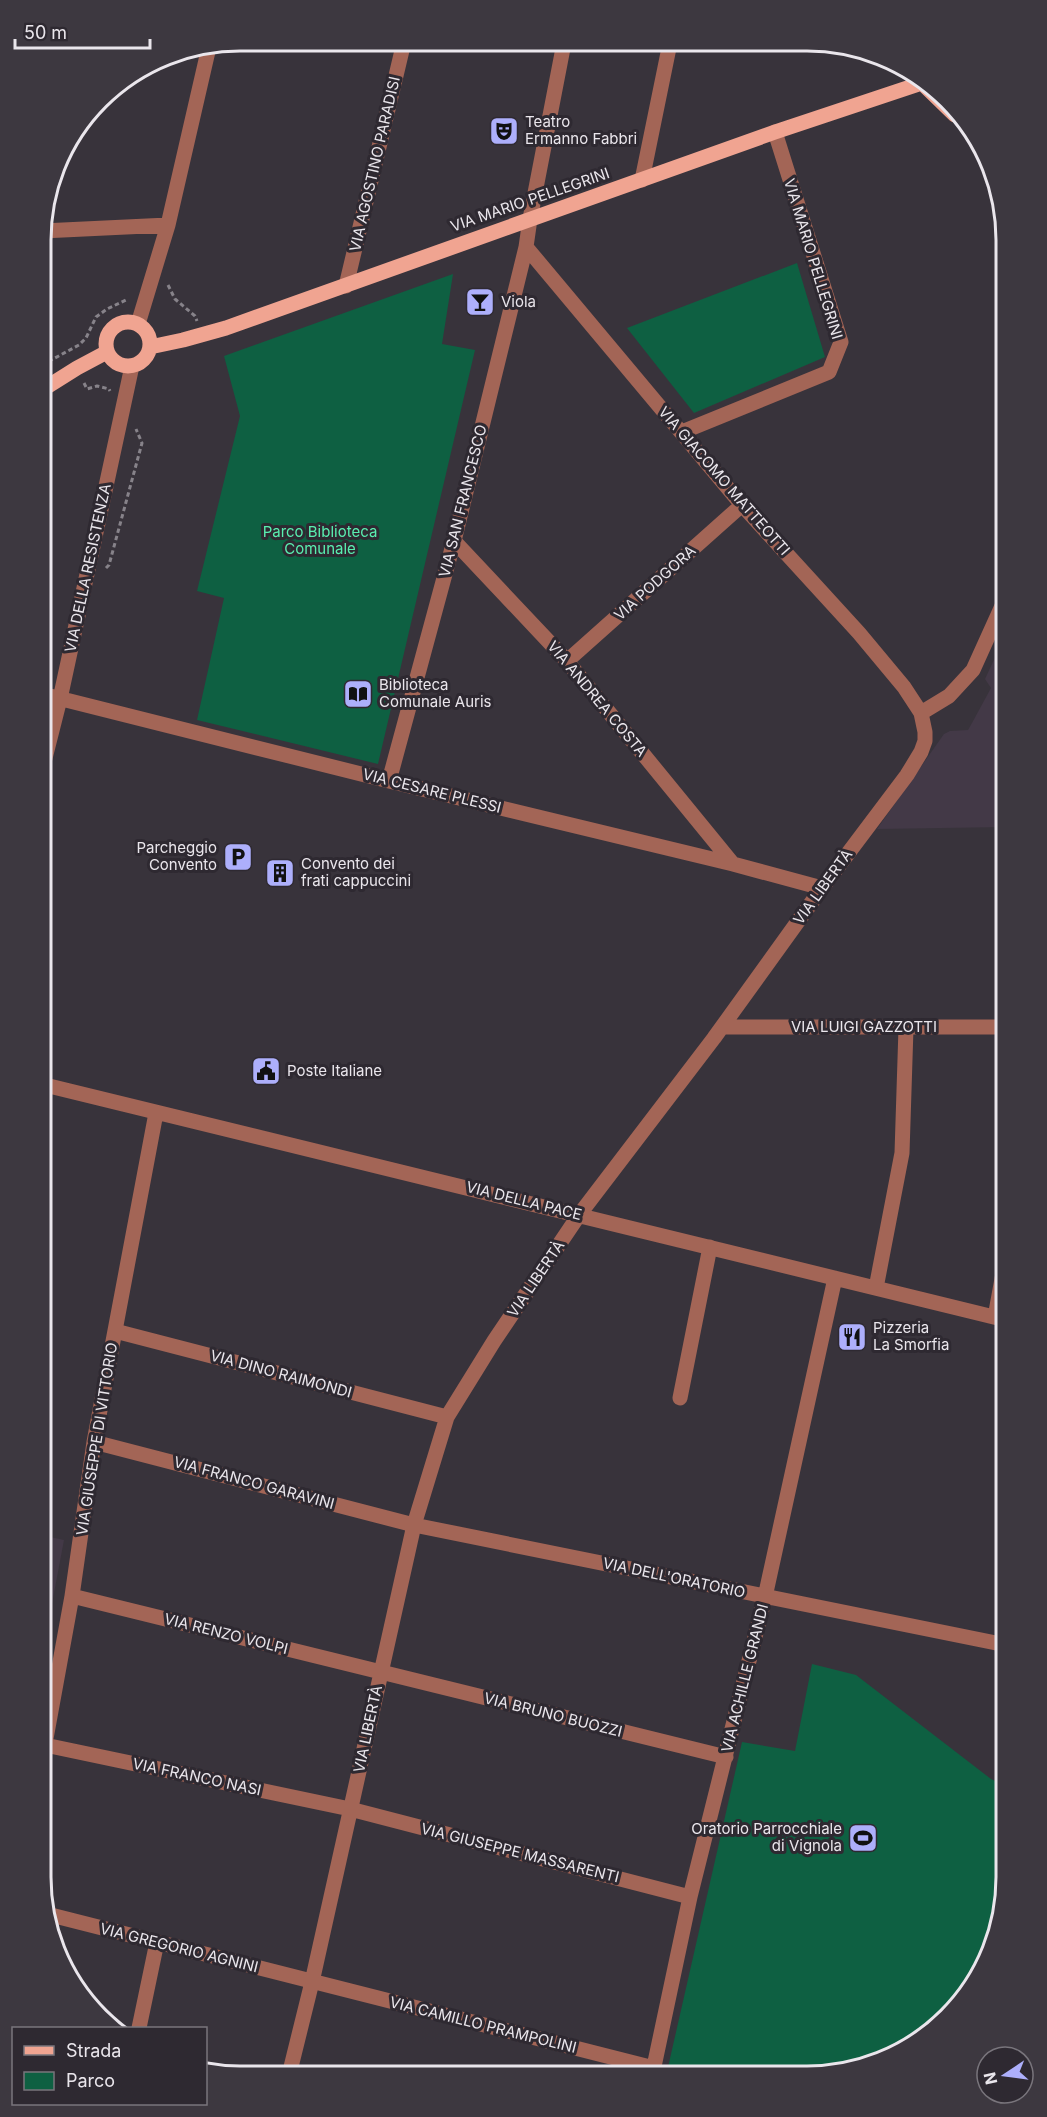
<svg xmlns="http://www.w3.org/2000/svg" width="1047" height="2117" font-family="Inter,sans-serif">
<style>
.built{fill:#433947}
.green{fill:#0e6042}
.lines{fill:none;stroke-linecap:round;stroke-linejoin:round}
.path{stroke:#87838a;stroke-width:3;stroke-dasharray:4.5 3;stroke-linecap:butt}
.minor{stroke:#a36556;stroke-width:15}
.major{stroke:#f0a491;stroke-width:15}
.labels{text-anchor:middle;stroke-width:6;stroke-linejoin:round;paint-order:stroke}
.poi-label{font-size:15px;fill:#eae6ec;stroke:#2e2931;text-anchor:start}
.street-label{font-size:15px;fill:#eae6ec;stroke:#2e2931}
.park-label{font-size:15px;fill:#59efb0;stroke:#2e2931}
.rim{fill:none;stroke:#eae6ec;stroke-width:3}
</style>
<rect width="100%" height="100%" fill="#38333b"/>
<path class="built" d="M1006,634v193l-129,2 67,-95 6,-3 18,-1 4,-7 19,-35 -6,-9z
M41,1535l23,5 -23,122z"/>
<path class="green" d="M797,263l28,94 -131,56 -67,-85z
M453,274l-11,70 33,6 -97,414 -181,-44 27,-122 -27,-7 43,-175 -16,-60z
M812,1664l44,11 135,104 15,7v104l-15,63 -26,46 -47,44 -47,23 -64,10h-141l76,-334 53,9z"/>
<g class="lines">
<path class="path" d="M168,285l7,14 20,17 2,5
M42,365l37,-20 7,-7 10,-21 11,-8 21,-10
M84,383l3,6 10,-3 12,3 1,2
M106,568l3,-3 33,-122 -6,-14
M42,808l5,-24"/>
<path class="minor" d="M642,180l28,-137
M42,231l126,-6
M346,286l58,-244
M138,324l30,-99 41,-178
M682,432l147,-60 12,-30 -66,-210
M454,541l113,120 166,203
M567,661l175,-156
M42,694l347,87 344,83 89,24
M921,713l28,-17 24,-26 33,-73
M42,770l18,-71 72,-333
M389,781l65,-240 72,-294 4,-28 34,-176
M722,1027h284
M41,1084l965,236
M876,1288l26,-135 4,-125
M995,1317l11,-60
M115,1331l332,86
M680,1398l30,-151
M94,1442l320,83 592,120
M72,1596l654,161
M45,1745l305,64 340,88
M41,1766l31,-170 22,-154 62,-329
M47,1914l607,154
M139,2028l18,-86
M289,2075l23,-93 102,-457 33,-108 47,-76 85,-126 135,-177 108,-150 85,-113 14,-23 4,-11v-9l-4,-19 -17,-26 -45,-54 -117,-128 -216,-258
M652,2076l38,-179 75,-300 70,-319"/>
<path class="major" d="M920,81l35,34
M106 344a22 22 0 1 1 44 0a22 22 0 1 1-44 0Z
M150,347l33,-7 43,-12 549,-196 147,-49
M42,390l35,-22 30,-16"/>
</g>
<defs>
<g id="theatre-square" transform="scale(1.5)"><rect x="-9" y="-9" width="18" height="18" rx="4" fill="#adaffb" stroke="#2e2931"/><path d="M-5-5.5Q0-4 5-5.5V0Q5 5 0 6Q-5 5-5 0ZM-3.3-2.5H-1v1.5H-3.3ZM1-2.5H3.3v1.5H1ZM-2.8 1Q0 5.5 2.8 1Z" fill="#111"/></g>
<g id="bar-square" transform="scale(1.5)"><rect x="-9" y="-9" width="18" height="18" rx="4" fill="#adaffb" stroke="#2e2931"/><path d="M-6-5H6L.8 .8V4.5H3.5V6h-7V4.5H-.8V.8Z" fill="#111"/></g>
<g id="library-square" transform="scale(1.5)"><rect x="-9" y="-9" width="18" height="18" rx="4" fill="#adaffb" stroke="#2e2931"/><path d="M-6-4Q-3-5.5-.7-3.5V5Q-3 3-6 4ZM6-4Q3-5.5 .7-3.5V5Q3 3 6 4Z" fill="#111"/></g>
<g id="parking-square" transform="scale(1.5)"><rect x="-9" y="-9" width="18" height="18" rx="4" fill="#adaffb" stroke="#2e2931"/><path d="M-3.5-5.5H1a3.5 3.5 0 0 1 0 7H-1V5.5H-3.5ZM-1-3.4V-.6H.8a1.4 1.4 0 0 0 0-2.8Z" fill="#111"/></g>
<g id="building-square" transform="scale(1.5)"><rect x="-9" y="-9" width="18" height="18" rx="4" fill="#adaffb" stroke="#2e2931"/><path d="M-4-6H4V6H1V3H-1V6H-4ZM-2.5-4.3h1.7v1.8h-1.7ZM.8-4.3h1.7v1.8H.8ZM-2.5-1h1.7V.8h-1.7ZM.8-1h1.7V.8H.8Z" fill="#111"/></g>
<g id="civic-square" transform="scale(1.5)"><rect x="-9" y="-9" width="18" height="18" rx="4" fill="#adaffb" stroke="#2e2931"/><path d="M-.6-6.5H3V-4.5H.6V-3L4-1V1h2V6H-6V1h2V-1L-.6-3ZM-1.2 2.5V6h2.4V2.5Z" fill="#111"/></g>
<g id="restaurant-square" transform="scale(1.5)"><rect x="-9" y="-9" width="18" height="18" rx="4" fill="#adaffb" stroke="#2e2931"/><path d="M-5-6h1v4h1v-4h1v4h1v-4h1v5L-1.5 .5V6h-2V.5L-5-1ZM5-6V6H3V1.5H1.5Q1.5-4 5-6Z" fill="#111"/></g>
<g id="stadium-square" transform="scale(1.5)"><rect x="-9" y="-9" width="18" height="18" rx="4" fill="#adaffb" stroke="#2e2931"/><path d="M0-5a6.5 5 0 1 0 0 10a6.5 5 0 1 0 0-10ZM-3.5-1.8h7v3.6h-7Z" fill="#111"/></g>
</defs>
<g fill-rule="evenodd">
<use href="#theatre-square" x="504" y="131"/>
<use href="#bar-square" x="480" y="302"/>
<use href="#library-square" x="358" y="694"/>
<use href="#parking-square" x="238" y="857"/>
<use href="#building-square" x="280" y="873"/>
<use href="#civic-square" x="266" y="1071"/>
<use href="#restaurant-square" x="852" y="1337"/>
<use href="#stadium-square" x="863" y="1838"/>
</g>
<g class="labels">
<g class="poi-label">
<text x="525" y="127">Teatro<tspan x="525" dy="17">Ermanno Fabbri</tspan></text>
<text x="501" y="307">Viola</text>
<text x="379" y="690">Biblioteca<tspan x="379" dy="17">Comunale Auris</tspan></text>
<text x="217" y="853" text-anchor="end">Parcheggio<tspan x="217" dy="17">Convento</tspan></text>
<text x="301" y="869">Convento dei<tspan x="301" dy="17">frati cappuccini</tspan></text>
<text x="287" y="1076">Poste Italiane</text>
<text x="873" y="1333">Pizzeria<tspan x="873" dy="17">La Smorfia</tspan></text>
<text x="842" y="1834" text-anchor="end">Oratorio Parrocchiale<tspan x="842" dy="17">di Vignola</tspan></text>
</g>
<g class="street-label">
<text transform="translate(375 164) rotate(-77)" y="5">VIA AGOSTINO PARADISI</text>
<text transform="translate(530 200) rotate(-19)" y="5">VIA MARIO PELLEGRINI</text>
<text transform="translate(813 259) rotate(73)" y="5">VIA MARIO PELLEGRINI</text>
<text transform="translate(724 481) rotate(49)" y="5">VIA GIACOMO MATTEOTTI</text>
<text transform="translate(463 501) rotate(-76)" y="5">VIA SAN FRANCESCO</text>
<text transform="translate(88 568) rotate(-78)" y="5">VIA DELLA RESISTENZA</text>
<text transform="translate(655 583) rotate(-42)" y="5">VIA PODGORA</text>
<text transform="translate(597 699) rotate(50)" y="5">VIA ANDREA COSTA</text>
<text transform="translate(432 791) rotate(14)" y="5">VIA CESARE PLESSI</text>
<text transform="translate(823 887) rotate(-54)" y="5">VIA LIBERTÀ</text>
<text x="864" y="1032">VIA LUIGI GAZZOTTI</text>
<text transform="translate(524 1201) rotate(14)" y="5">VIA DELLA PACE</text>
<text transform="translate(536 1279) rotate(-56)" y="5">VIA LIBERTÀ</text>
<text transform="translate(281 1374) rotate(15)" y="5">VIA DINO RAIMONDI</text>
<text transform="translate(97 1439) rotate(-81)" y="5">VIA GIUSEPPE DI VITTORIO</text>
<text transform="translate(254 1483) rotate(15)" y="5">VIA FRANCO GARAVINI</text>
<text transform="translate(674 1578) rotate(12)" y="5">VIA DELL'ORATORIO</text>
<text transform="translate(226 1634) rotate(14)" y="5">VIA RENZO VOLPI</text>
<text transform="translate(745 1678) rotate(-76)" y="5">VIA ACHILLE GRANDI</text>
<text transform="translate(553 1715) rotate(14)" y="5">VIA BRUNO BUOZZI</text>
<text transform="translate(368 1729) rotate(-78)" y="5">VIA LIBERTÀ</text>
<text transform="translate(197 1777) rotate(12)" y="5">VIA FRANCO NASI</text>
<text transform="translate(520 1853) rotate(14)" y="5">VIA GIUSEPPE MASSARENTI</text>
<text transform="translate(179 1948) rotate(14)" y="5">VIA GREGORIO AGNINI</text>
<text transform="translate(483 2025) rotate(14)" y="5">VIA CAMILLO PRAMPOLINI</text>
</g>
<g class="park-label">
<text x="320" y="537">Parco Biblioteca<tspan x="320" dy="17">Comunale</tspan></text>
</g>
</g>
<path d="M0 0H1047V2117H0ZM240 51H807A189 189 0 0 1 996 240V1877A189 189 0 0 1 807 2066H240A189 189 0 0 1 51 1877V240A189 189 0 0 1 240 51Z" fill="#3d3840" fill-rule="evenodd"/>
<path class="rim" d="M240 51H807A189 189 0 0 1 996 240V1877A189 189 0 0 1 807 2066H240A189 189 0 0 1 51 1877V240A189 189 0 0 1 240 51Z"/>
<rect x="12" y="2027" width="195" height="78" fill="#2e2931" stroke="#79757c" stroke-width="1.5"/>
<rect x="24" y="2046" width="30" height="9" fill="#f0a491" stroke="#79757c" stroke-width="1.5"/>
<text x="66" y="2057" font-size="18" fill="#eae6ec">Strada</text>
<rect x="24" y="2072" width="30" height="18" fill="#0e6042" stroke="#79757c" stroke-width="1.5"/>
<text x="66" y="2087" font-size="18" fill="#eae6ec">Parco</text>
<g transform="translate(1005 2075) rotate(257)"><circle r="28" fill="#2e2931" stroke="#79757c" stroke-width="1.5"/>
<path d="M0-4.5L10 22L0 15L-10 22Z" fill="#adaffb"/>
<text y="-9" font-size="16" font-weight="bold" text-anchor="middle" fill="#eae6ec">N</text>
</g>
<path d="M15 39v9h135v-9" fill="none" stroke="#eae6ec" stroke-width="3"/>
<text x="24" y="39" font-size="18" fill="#eae6ec" stroke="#2e2931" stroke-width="4.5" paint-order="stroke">50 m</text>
</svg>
